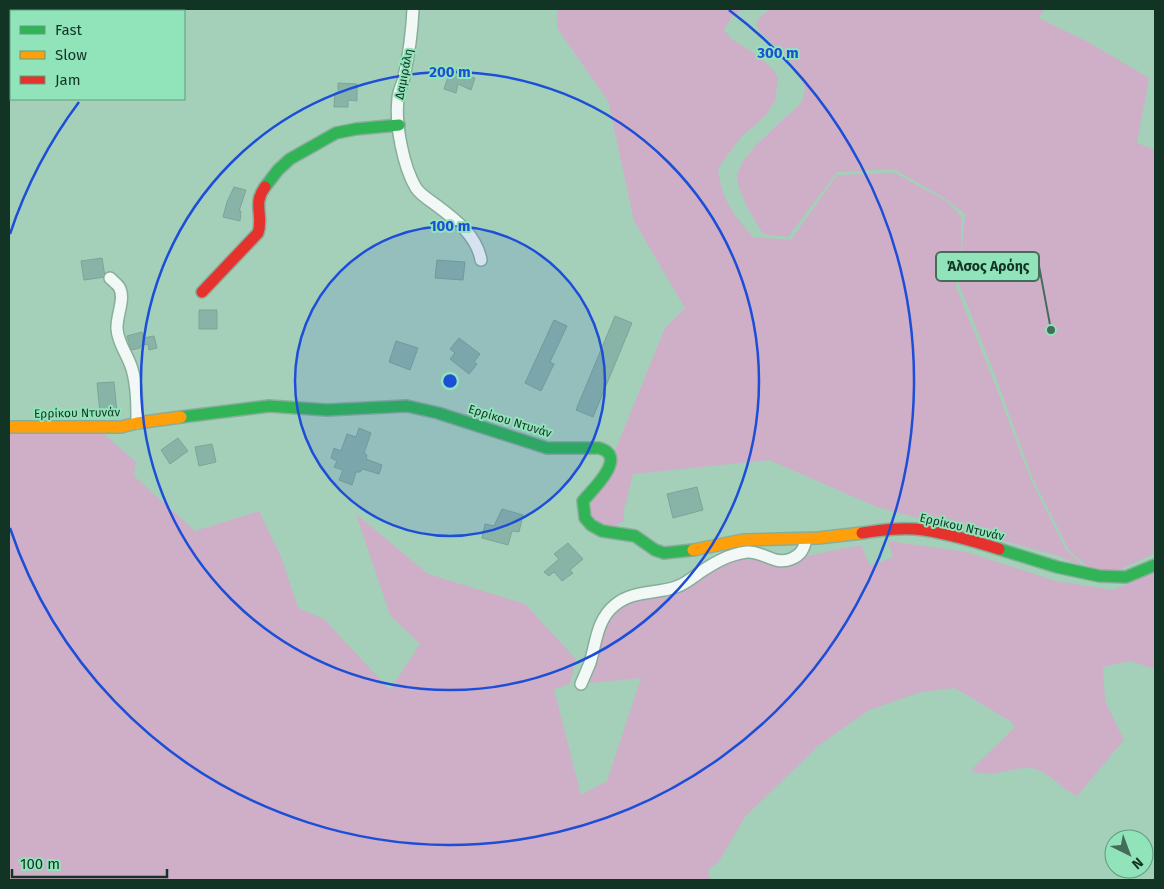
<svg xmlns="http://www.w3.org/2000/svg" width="1164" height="889" font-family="'Fira Sans',sans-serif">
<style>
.green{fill:#cfaec7}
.building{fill:#88b4a7;stroke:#7ca497}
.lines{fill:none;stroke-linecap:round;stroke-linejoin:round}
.street-casing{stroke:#89ad9b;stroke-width:14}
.fast-casing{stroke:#89ad9b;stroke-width:14}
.slow-casing{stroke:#89ad9b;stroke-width:14}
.jam-casing{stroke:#89ad9b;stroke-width:14}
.street{stroke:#f1f8f5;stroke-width:11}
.fast{stroke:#30b455;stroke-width:11}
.slow{stroke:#ff9f0a;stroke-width:11}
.jam{stroke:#e5322d;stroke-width:11}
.ring{fill:none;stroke:#1d4ed8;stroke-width:2.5}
.labels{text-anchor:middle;stroke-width:4;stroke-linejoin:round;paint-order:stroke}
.street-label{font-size:12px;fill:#123425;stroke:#91e3ba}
.centre{fill:#1d4ed8;stroke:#91e3ba;stroke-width:2.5}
.ring-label{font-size:15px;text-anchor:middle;font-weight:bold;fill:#1d4ed8;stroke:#91e3ba;stroke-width:4;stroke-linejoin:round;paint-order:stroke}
.leader{fill:none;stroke:#456b59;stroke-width:2}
.callout-dot{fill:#456b59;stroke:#91e3ba;stroke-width:2}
.callout{fill:#91e3ba;stroke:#456b59;stroke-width:2}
.callout-label{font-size:14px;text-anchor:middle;font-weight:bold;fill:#123425}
</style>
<rect width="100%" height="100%" fill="#a4d0ba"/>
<path class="green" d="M557,9h185l-11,9 -7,12 9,10 21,13 19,16 5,9 -3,23 -10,15 -24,21 -23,31c4,33 14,44 35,69l38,3 46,-65 58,-2 51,28 15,15v30l-5,41 40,100 34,91 36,72 18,17 -28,-12 -179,-48 -108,-47 -136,14 -9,36v11l-14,7 -16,-5 -7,-17 28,-55 50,-123 20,-20 -51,-87 -26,-120 -51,-73z
M771,9h273l-5,9 51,25 59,35 -12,65 18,7v403l-38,18 -28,-3 -20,-18 -37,-73 -37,-102 -36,-91 6,-70 -19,-15 -52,-30 -57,3 -49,65 -25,-3 -15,-25 -9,-21 -2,-13 6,-14 13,-16 46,-43 3,-13 -6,-16 -12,-16 -28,-26 -3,-8 6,-8z
M9,432l95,2 32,28 -2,14 61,55 64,-20 23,48 16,49 26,11 66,71 30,-46 -30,-29 -34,-101 72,60 97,30 51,55 -6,25 -16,5 27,106 26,-14 34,-103 -51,5 9,-27 8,-34 18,-18 115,-46h11l31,9 10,-2 14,-9 55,-11 9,21 23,-9 -5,-16 78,11 90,29 57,9 42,-18v97l-25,-8 -27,6 2,34 19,39 -47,56c-17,-7 -28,-26 -47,-28 -20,-1 -40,12 -59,2l44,-43 -5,-6 -55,-33 -34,4 -52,18 -51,36 -73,71 -26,44 -11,9 2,10h-701z"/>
<path class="building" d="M451,68l10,3 -1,6 3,1 1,-3 11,3 -4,12 -13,-6 -2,9 -12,-4z
M338,83l19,1v17l-9,-1v7h-14l1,-14 3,-1z
M234,187l12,3 -7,21h2l-1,10 -17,-4 4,-15z
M102,258l3,19 -21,3 -3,-19z
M437,260l28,2 -2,18 -28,-2z
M199,310h18v19h-18z
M615,316l17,7 -39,94 -17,-7z
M554,320l13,6 -17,36 4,2 -13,27 -16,-8z
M142,332l1,6 11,-2 3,12 -8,2 -1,-6 -8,2v2l-9,2 -4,-14z
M459,338l21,16 -6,8 3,2 -8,10 -19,-15 5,-6 -5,-4z
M396,341l22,7 -8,22 -21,-8z
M114,382l3,30 -17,1 -3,-30z
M359,428l12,5 -7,20 3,2 -1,4 16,6 -3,9 -16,-5 -3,3h-4l-4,13 -13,-5 4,-10 -9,-3 3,-6 -6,-3 3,-10 7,3 6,-17 9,3z
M178,438l10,13 -18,13 -9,-14z
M212,444l4,18 -17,4 -4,-19z
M697,487l6,23 -30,8 -6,-24z
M502,509l21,6 -4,17 -7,-1 -4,14 -26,-7 3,-14 9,2z
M568,543l15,16 -13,11 3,3 -11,8 -8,-9 -5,4 -5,-4 15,-13 -5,-5z"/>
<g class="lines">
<g class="street-casing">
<path id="street" d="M413,9c-1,23 -4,45 -9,68 -1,7 -6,14 -6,22 -3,25 5,67 18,89 5,7 13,12 20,17 19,14 41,31 45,55
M110,278c3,3 7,6 9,9 7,11 -3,29 -2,42 1,15 11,26 15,40 5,17 5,36 5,54
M581,684c3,-7 6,-14 9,-21 6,-20 7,-44 25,-58 18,-15 41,-11 61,-18 9,-3 16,-9 23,-14 15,-10 30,-19 48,-21 16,-1 28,14 44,7 10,-4 13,-10 15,-20"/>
</g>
<g class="fast-casing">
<path id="fast" d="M265,187l13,-17 12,-11 46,-26 20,-4 43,-4
M181,417l88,-11 58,4 80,-4 31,7 109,35h52c30,8 -6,41 -16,53l2,17 6,7 11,6 33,5 20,14 9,3 29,-3
M999,549l58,18 42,9 27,1 29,-12"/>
</g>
<g class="slow-casing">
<path id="slow" d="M9,427h112l16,-4 44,-6
M693,550l50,-10 75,-2 44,-5"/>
</g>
<g class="jam-casing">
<path id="jam" d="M202,292l56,-59c6,-17 -6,-29 7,-46
M862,533c20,-3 41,-6 62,-3 25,4 50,11 75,19"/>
</g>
<use href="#street" class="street"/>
<use href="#fast" class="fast"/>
<use href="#slow" class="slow"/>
<use href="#jam" class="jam"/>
</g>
<circle cx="450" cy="381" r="155" fill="#1d4ed8" fill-opacity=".12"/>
<g class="ring">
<circle cx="450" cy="381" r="155"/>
<circle cx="450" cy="381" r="309"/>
<path d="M10 234A464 464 0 0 1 79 102M729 10A464 464 0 1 1 10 528"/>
</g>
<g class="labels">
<g class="street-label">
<text transform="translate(404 74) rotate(-79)" y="4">Δαμιράλη</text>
<text transform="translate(77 413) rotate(-1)" y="4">Ερρίκου Ντυνάν</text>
<text transform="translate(510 421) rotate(17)" y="4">Ερρίκου Ντυνάν</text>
<text transform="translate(962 527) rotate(13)" y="4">Ερρίκου Ντυνάν</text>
</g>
</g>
<circle cx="450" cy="381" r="8" class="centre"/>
<g class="ring-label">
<text x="778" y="58">300 m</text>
<text x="450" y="77">200 m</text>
<text x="450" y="231">100 m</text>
</g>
<path class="leader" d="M1051 330L1039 266"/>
<circle class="callout-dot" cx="1051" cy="330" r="5"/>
<rect class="callout" x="936" y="252" width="103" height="29" rx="5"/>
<g class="callout-label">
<text x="988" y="271">Άλσος Αρόης</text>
</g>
<rect width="1164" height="889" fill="none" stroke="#123425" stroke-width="20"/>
<rect x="10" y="10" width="175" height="90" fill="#91e3ba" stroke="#5e9d7e"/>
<rect x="20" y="26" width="25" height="8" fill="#30b455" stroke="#5e9d7e"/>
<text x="55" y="35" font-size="15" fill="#123425">Fast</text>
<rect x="20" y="51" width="25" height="8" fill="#ff9f0a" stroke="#5e9d7e"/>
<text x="55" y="60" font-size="15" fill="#123425">Slow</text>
<rect x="20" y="76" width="25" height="8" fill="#e5322d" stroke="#5e9d7e"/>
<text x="55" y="85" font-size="15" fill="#123425">Jam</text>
<g transform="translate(1129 854) rotate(138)"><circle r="24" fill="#91e3ba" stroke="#5e9d7e"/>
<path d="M0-4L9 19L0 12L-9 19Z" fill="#456b59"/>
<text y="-8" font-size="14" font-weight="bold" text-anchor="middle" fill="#123425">N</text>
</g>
<path d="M12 869v8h155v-8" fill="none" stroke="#123425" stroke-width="2.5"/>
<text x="20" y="869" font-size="15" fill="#123425" stroke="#91e3ba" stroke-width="4" paint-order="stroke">100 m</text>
</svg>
